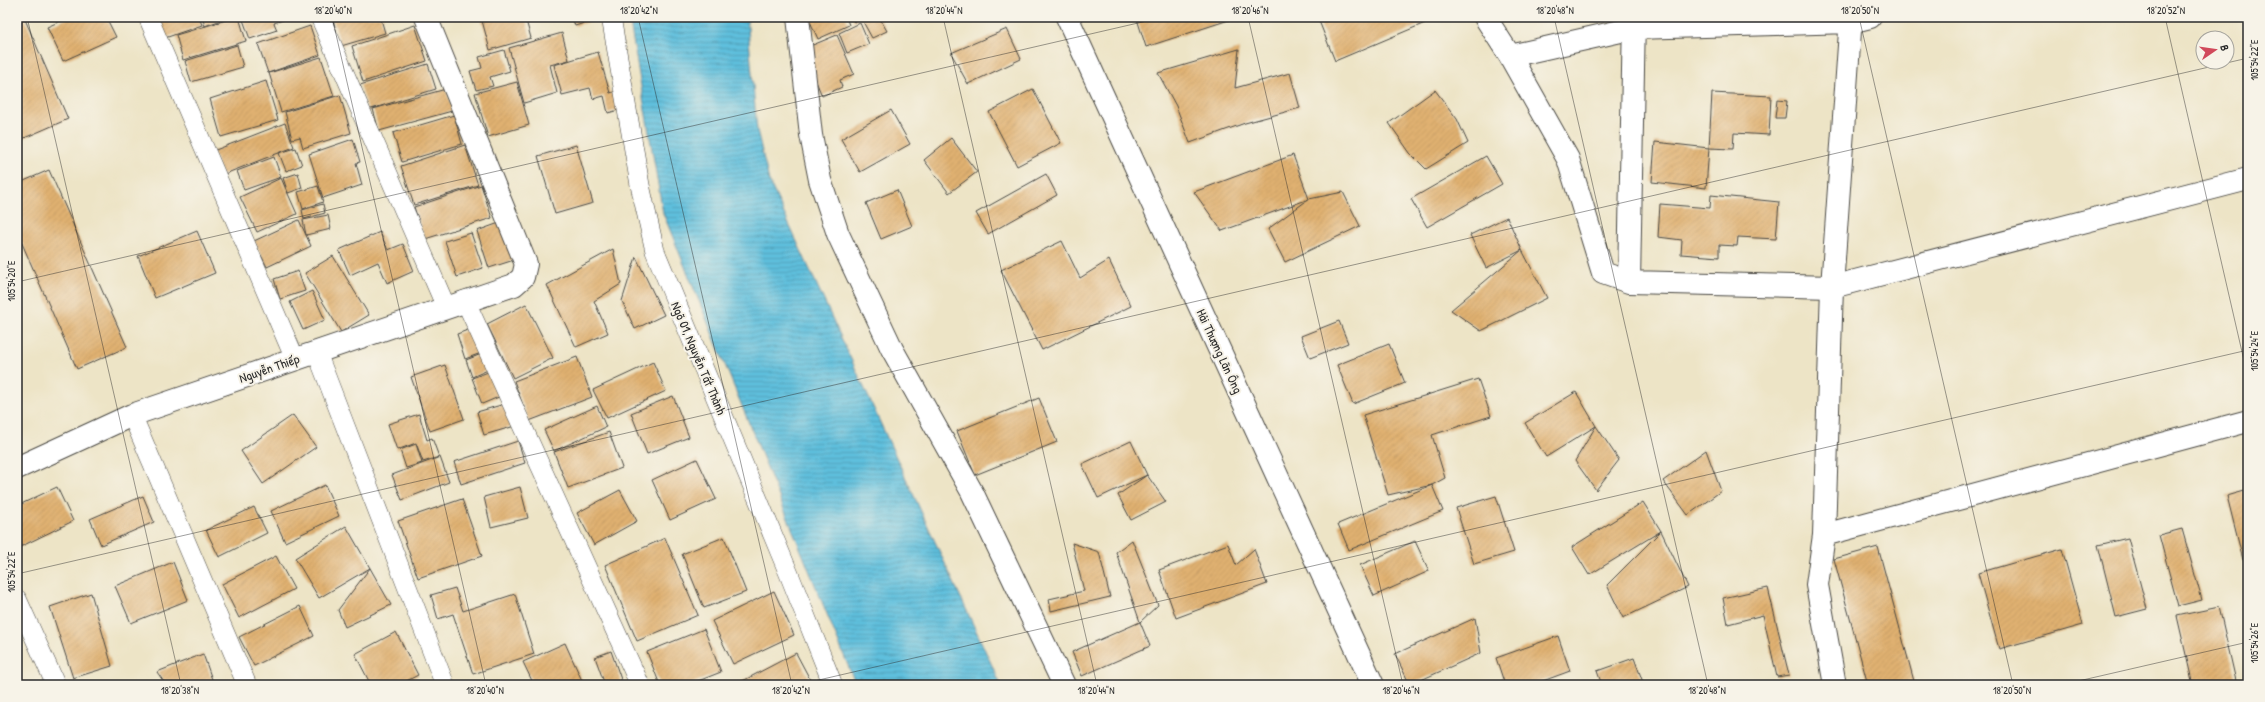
<svg xmlns="http://www.w3.org/2000/svg" width="2265" height="702" font-family="'Patrick Hand',sans-serif">
<style>
.water{fill:url(#water-rules);stroke:#457584}
.building{fill:url(#building-hatch)}
.lines{fill:none;stroke-linecap:round;stroke-linejoin:round}
.service-casing{stroke:#484742;stroke-width:20}
.minor-casing{stroke:#484742;stroke-width:24}
.tertiary-casing{stroke:#484742;stroke-width:24}
.service{stroke:#fff;stroke-width:19}
.minor{stroke:#fff;stroke-width:22}
.tertiary{stroke:#fff;stroke-width:22}
.ticks{fill:none;stroke:#2b2b2b;stroke-width:1;stroke-opacity:0.45}
.labels{text-anchor:middle;stroke-width:4;stroke-linejoin:round;paint-order:stroke}
.street-label{font-size:13px;fill:#2b2b2b;stroke:#f7f3e8}
.neatline{fill:none;stroke:#2b2b2b;stroke-width:1.5}
.ticks-label{font-size:10px;text-anchor:middle;fill:#2b2b2b}
</style>
<defs>
<pattern id="water-rules" width="6" height="5" patternUnits="userSpaceOnUse"><rect width="6" height="5" fill="#5fbfdd"/><path d="M0 2.5h6" fill="none" stroke="#4f9bb3"/></pattern>
<pattern id="building-hatch" width="6" height="6" patternUnits="userSpaceOnUse"><rect width="6" height="6" fill="#e0b171"/><path d="M-1 1l2-2M0 6l6-6M5 7l2-2" fill="none" stroke="#c09862"/></pattern>
</defs>
<rect width="100%" height="100%" fill="#f7f3e8"/>
<filter id="ink" filterUnits="userSpaceOnUse"><feTurbulence type="fractalNoise" baseFrequency=".025" numOctaves="2"/><feDisplacementMap in="SourceGraphic" scale="8" xChannelSelector="R" yChannelSelector="G"/><feConvolveMatrix kernelMatrix="1 2 1 2 8 2 1 2 1" color-interpolation-filters="sRGB"/></filter>
<filter id="wash" filterUnits="userSpaceOnUse"><feTurbulence type="fractalNoise" baseFrequency=".012" numOctaves="4" result="noise"/><feDisplacementMap in="SourceGraphic" scale="16" xChannelSelector="R" yChannelSelector="G"/><feGaussianBlur stdDeviation="0.9" result="paint"/><feColorMatrix in="noise" values="0 0 0 0 0 0 0 0 0 0 0 0 0 0 0 0 0 1.4 0 .05"/><feComposite in="paint" operator="in"/></filter>
<g filter="url(#wash)">
<rect width="100%" height="100%" fill="#ede4c6"/>
<path class="water" d="M629,17h118l10,113 12,51 232,504h-145l-193,-472z"/>
<g id="blocks">
<path class="building" d="M17,17h7l44,102 -46,20 -5,-10z
M70,17h36l10,20 -53,24 -16,-34z
M157,17h42l3,8 -37,13z
M202,17h27l-24,9z
M236,17h3l7,24 -63,19 -7,-25z
M242,17h50l-18,6 3,7 -27,9z
M332,17h53l-4,2 4,14 -44,13z
M481,17h44l6,21 -41,12z
M572,17h31l-28,9z
M808,17h38l3,8 -31,14z
M852,17h27l8,14 -15,7 -11,-20 -7,4z
M1143,17h95l-92,30 -9,-28z
M1328,17h94l3,6 -90,38 -16,-40z
M860,23l9,21 -22,9 -8,-20z
M415,25l12,36 -64,21 -11,-36z
M310,26l10,29 -52,18 -10,-29z
M1007,29l14,30 -53,25 -17,-31z
M562,33l7,27 -19,5 7,28 -33,10 -15,-55z
M837,35l17,39 -14,6 2,7 -20,9 -19,-47z
M237,45l6,22 -52,15 -6,-21z
M1239,49l-4,39 55,-15 10,35 -55,15 -55,20 -14,-37 -18,-33z
M504,50l6,21 -20,6 3,9 -17,4 -6,-19 12,-3 -3,-11z
M598,52l12,41 7,-2 5,18 -14,4 -4,-17 -11,3 -3,-11 -28,7 -8,-30z
M321,57l13,39 -53,16 -12,-39z
M428,64l8,25 -68,21 -8,-25z
M266,81l12,39 -57,17 -11,-38z
M517,82l12,43 -41,12 -13,-44z
M446,89l6,22 -73,20 -6,-22z
M1033,89l28,54 -44,23 -28,-54z
M1435,90l22,29 11,24 -42,26 -16,-16 -21,-30z
M1712,93l59,3 -2,39 -35,-2 -1,16 -24,-1z
M340,95l11,38 -48,15 -3,-11 -8,2 -7,-27z
M1777,100l10,1 -2,17h-10z
M891,110l19,34 -50,28 -19,-33z
M454,115l8,29 -60,18 -9,-29z
M285,123l9,24 -72,28 -9,-24z
M951,138l26,34 -28,21 -25,-33z
M353,139l7,23 -4,1 6,22 -39,13 -14,-44z
M1655,142l54,6 -3,40 -54,-6z
M465,145l13,40 -64,20 -13,-39z
M576,145l17,58 -38,11 -17,-58z
M296,148l6,17 -16,6 -7,-18z
M1293,155l16,44 -87,32 -28,-39z
M1486,156l16,28 -75,43 -16,-28z
M274,157l7,20 -37,13 -7,-19z
M49,170l78,177 -50,22 -60,-137v-48z
M298,173l4,15 -14,5 -5,-15z
M1046,174l11,21 -69,39 -12,-21z
M281,178l16,36 -40,18 -17,-35z
M481,185l11,33 -67,21 -11,-32z
M318,186l5,16 -20,7 -5,-17z
M897,190l15,36 -31,13 -15,-36z
M1343,192l17,34 -75,36 -17,-33 41,-30z
M1711,195l68,7 -3,37 -38,-2 -1,9 -18,-1v12l-38,-3 1,-14 -24,-3 2,-33 50,4z
M323,204l2,9 -21,6 -2,-9z
M328,215l3,14 -25,6 -3,-15z
M1507,217l15,33 -36,18 -16,-33z
M299,220l12,26 -44,21 -13,-26z
M502,222l12,38 -25,8 -12,-37z
M197,231l18,42 -60,25 -17,-42z
M380,232l8,18 15,-6 11,27 -27,12 -9,-21 -28,13 -11,-25z
M471,233l12,35 -26,9 -12,-36z
M1062,241l18,37 29,-18 22,46 -89,44 -41,-80z
M613,249l8,35 -27,17 14,32 -32,14 -29,-62z
M1522,250l25,48 -66,33 -30,-21z
M333,256l36,59 -28,17 -36,-59z
M636,257l28,58 -29,14 -13,-28z
M298,271l7,20 -25,8 -6,-20z
M312,291l13,29 -22,10 -13,-28z
M526,304l27,54 -40,20 -26,-54z
M1339,321l9,22 -38,15 -9,-22z
M473,328l8,25 -16,6 -8,-25z
M1389,344l16,39 -52,21 -16,-39z
M484,353l6,16 -18,8 -6,-17z
M577,357l15,40 -63,24 -15,-40z
M653,362l13,29 -59,27 -14,-28z
M445,365l19,54 -34,12 -19,-54z
M491,371l10,25 -19,8 -10,-26z
M1478,379l13,37 -59,19 13,43 -13,7 -44,10 -25,-80z
M1576,392l20,34 -50,31 -21,-34z
M673,396l16,41 -42,17 -16,-41z
M1039,398l18,44 -82,33 -18,-44z
M508,403l7,23 -31,9 -7,-23z
M597,406l9,21 -52,24 -10,-21z
M419,414l8,26 5,-2 7,19 -16,5 -7,-19 -19,7 -9,-26z
M293,415l23,32 -53,37 -22,-33z
M1596,426l23,34 -23,30 -21,-29z
M609,432l13,36 -54,20 -14,-36z
M518,441l7,22 -64,21 -7,-22z
M1131,441l16,34 -49,23 -16,-34z
M416,444l6,19 -16,5 -6,-18z
M1706,450l15,41 -33,24 -25,-34z
M440,457l9,25 -47,18 -10,-25z
M697,459l19,40 -46,21 -18,-40z
M1147,475l19,27 -35,18 -13,-25z
M325,485l14,31 -54,26 -14,-31z
M1432,485l11,26 -94,39 -11,-26z
M57,487l16,34 -53,26 -3,-6v-35z
M520,487l8,31 -37,9 -7,-30z
M620,490l17,31 -43,24 -17,-32z
M2248,490v69l-5,1 -16,-64z
M143,496l11,26 -53,23 -11,-26z
M1496,496l18,56 -40,12 -18,-56z
M462,499l20,57 -64,22 -20,-57z
M1643,502l18,29 27,56 -65,31 -16,-33 54,-54 -72,44 -17,-28z
M254,507l13,26 -48,24 -13,-27z
M346,526l24,42 -51,30 -24,-40z
M2182,529l20,71 -24,6 -19,-71z
M724,537l22,55 -42,16 -22,-54z
M665,538l33,77 -61,26 -32,-76z
M2128,538l19,71 -31,8 -18,-72z
M1132,540l26,65 -18,17 10,24 -68,30 -10,-24 68,-30 -24,-70z
M1415,541l14,30 -55,25 -14,-31z
M1072,543l27,9 11,45 -59,14 -2,-12 35,-8z
M1228,544l8,21 18,-16 13,35 -91,34 -17,-48z
M1878,547l37,138h-47l-34,-126z
M2062,549l21,76 -84,24 -21,-76z
M276,556l18,33 -55,29 -17,-34z
M173,562l15,38 -57,23 -16,-37z
M370,568l21,37 -46,22 -7,-17z
M455,588l8,23 52,-17 19,60 -61,20 -20,-60 -15,5 -7,-24z
M1768,588l21,87 -12,2 -14,-62 -35,9 -5,-26z
M774,591l20,44 -61,29 -21,-43z
M91,593l21,73 -39,12 -23,-71z
M300,606l14,30 -60,30 -15,-29z
M2219,607l17,74 -20,4h-23l-16,-69z
M1475,618l6,35 -71,32 -15,-31z
M704,629l17,43 -33,13h-28l-13,-33z
M396,632l22,43 -19,10h-28l-16,-31z
M1558,636l12,35 -38,14h-27l-9,-27z
M565,643l19,42h-50l-11,-23z
M611,651l12,34h-18l-10,-28z
M796,653l17,32h-78z
M203,654l11,31h-48l-9,-13z
M1634,658l10,27h-42l-5,-14z"/>
</g>
</g>
<g filter="url(#ink)">
<use href="#blocks" fill-opacity="0" stroke="#484742" stroke-width="1"/>
<g class="lines">
<g class="service-casing">
<path id="service" d="M148,17l147,342
M320,17l126,290
M611,17l29,168 15,66 134,323 44,111
M465,300l175,385
M317,353l128,332
M132,415l115,270
M17,599l39,86"/>
</g>
<g class="minor-casing">
<path id="minor" d="M798,17l13,118 9,45 18,54 54,115 80,143 92,193
M1485,17l25,39 58,103 35,114 26,9 203,5 416,-108
M1510,56l124,-28 216,-6 20,-5
M1629,282l5,-265
M1824,535l424,-114
M1835,685l-18,-100 7,-50 8,-248 19,-270"/>
</g>
<g class="tertiary-casing">
<path id="tertiary" d="M1067,17l306,668
M17,468l115,-53 382,-130 9,-8 3,-13 -100,-247"/>
</g>
<use href="#service" class="service"/>
<use href="#minor" class="minor"/>
<use href="#tertiary" class="tertiary"/>
</g>
</g>
<path class="ticks" d="M27,17l154,668M332,17l154,668M638,17l154,668M943,17l154,668M1248,17l155,668M1554,17l154,668M1859,17l154,668M2165,17l83,361M17,282l1147,-265M17,574l2231,-516M797,685l1451,-335M2061,685l187,-43"/>
<g class="labels">
<g class="street-label">
<text transform="translate(1220 351) rotate(65)" y="5">Hải Thượng Lãn Ông</text>
<text transform="translate(699 358) rotate(67)" y="5">Ngõ 01, Nguyễn Tất Thành</text>
<text transform="translate(269 368) rotate(-19)" y="5">Nguyễn Thiếp</text>
</g>
</g>
<rect width="2265" height="702" fill="none" stroke="#f7f3e8" stroke-width="44"/>
<g transform="translate(2215 50) rotate(77)"><circle r="19" fill="#f7f3e8" stroke="#a5a39c"/>
<path d="M0-3L7 15L0 10L-7 15Z" fill="#d1495b"/>
<text y="-6" font-size="11" font-weight="bold" text-anchor="middle" fill="#2b2b2b">B</text>
</g>
<rect x="22" y="22" width="2221" height="658" class="neatline"/>
<g class="ticks-label">
<text x="333" y="14">18°20'40"N</text>
<text x="639" y="14">18°20'42"N</text>
<text x="944" y="14">18°20'44"N</text>
<text x="1250" y="14">18°20'46"N</text>
<text x="1555" y="14">18°20'48"N</text>
<text x="1860" y="14">18°20'50"N</text>
<text x="2166" y="14">18°20'52"N</text>
<text transform="translate(2254 60) rotate(-90)" y="4">105°54'22"E</text>
<text transform="translate(11 281) rotate(-90)" y="4">105°54'20"E</text>
<text transform="translate(2254 351) rotate(-90)" y="4">105°54'24"E</text>
<text transform="translate(11 572) rotate(-90)" y="4">105°54'22"E</text>
<text transform="translate(2254 643) rotate(-90)" y="4">105°54'26"E</text>
<text x="180" y="694">18°20'38"N</text>
<text x="485" y="694">18°20'40"N</text>
<text x="791" y="694">18°20'42"N</text>
<text x="1096" y="694">18°20'44"N</text>
<text x="1401" y="694">18°20'46"N</text>
<text x="1707" y="694">18°20'48"N</text>
<text x="2012" y="694">18°20'50"N</text>
</g>
</svg>
